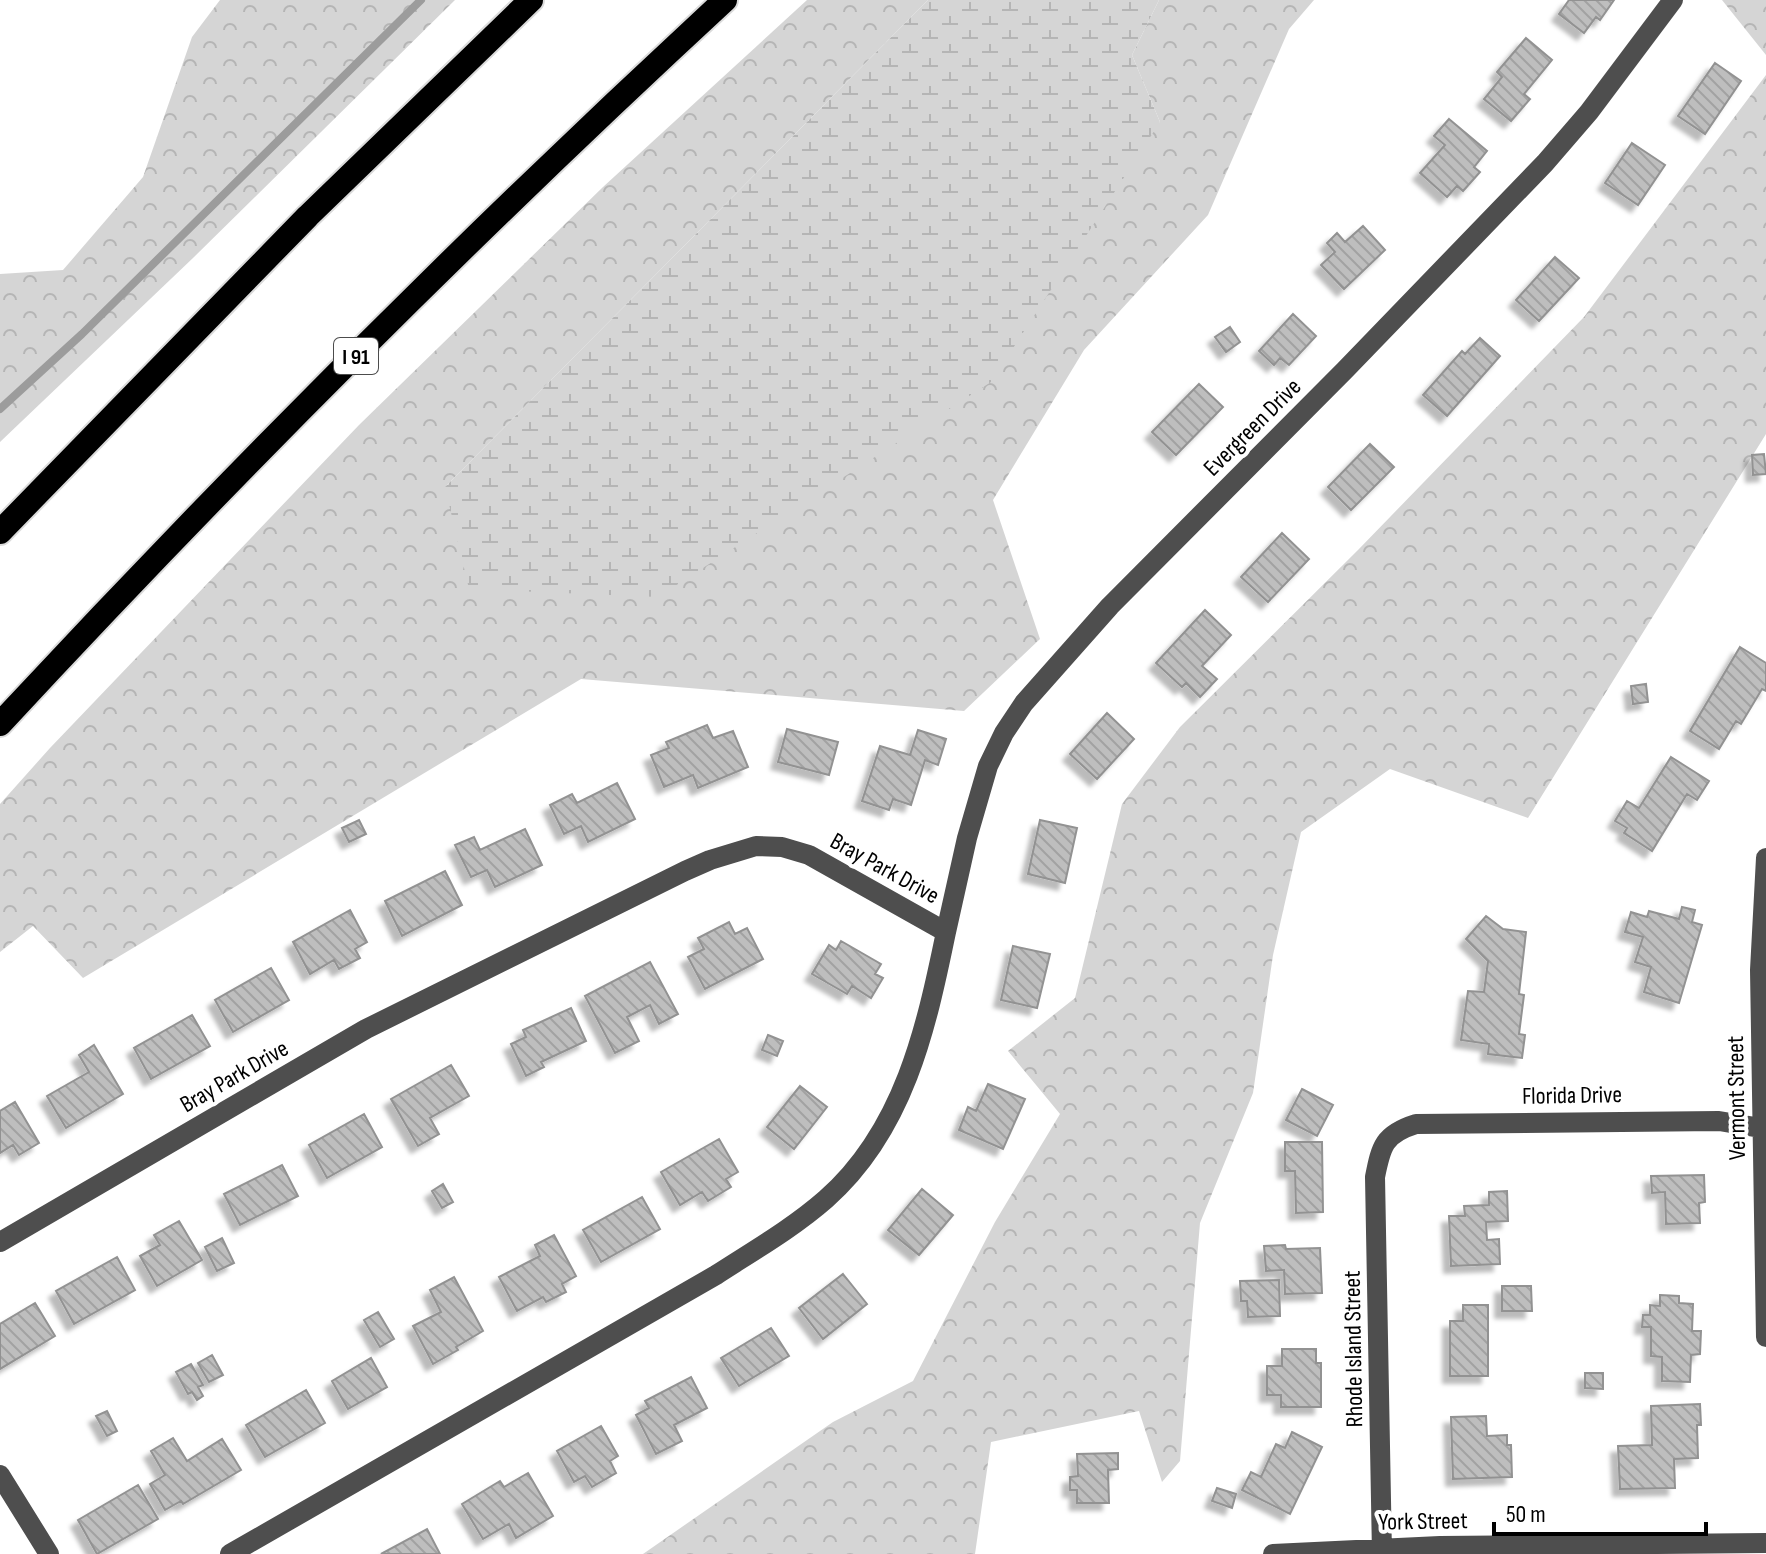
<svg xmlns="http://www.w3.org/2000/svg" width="1766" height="1554" font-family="'Sofia Sans Condensed',sans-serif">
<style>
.forest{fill:url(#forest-crowns)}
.wetland{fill:url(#wetland-marsh)}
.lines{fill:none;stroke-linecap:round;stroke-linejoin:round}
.stream{stroke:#9c9c9c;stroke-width:8}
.building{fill:url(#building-back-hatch);stroke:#929292;stroke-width:2;filter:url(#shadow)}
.highway-casing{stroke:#dbdbdb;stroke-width:28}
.minor{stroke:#4e4e4e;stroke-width:20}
.highway{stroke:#000;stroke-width:24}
.labels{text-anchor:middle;stroke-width:8;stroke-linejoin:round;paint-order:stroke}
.shield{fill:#fff;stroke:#4c4c4c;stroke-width:2}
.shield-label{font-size:22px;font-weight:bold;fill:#000}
.street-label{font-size:24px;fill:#000;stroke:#fff}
</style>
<defs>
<pattern id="forest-crowns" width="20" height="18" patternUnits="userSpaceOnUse" patternTransform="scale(2)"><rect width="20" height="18" fill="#d5d5d5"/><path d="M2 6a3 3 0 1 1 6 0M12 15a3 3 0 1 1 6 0" fill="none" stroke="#b5b5b5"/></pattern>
<pattern id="wetland-marsh" width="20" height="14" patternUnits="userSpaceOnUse" patternTransform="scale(2)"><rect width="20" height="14" fill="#d5d5d5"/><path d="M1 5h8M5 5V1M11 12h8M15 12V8" fill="none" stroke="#b5b5b5"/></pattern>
<pattern id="building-back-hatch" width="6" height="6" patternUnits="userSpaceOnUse" patternTransform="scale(2)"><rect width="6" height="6" fill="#bebebe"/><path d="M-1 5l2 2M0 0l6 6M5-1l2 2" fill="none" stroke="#a2a2a2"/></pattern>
<filter id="shadow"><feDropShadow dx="-7" dy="7" stdDeviation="2" flood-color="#0004"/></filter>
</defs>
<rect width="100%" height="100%" fill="#fff"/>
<path class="forest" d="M220,0h235l-262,258 -193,184v-168l63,-4 80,-93 49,-140z
M807,0h121l-483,487 715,-365 -28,-67 27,-55h155l-25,29 -81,186 -124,135 -91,150 47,139 -76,72 -383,-32 -498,299 -50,-52 -33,26v-148l50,-56 309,-323 244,-238z
M1722,0h44v55z
M1766,75v359l-238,384 -138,-49 -89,63 -28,123 -20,138 -53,130 -20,238 -18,21 -23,-71 -148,31 -16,112h-332l190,-132 80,-41 82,-159 65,-108 -52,-63 67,-53 47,-194 58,-77 178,-177 226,-233z"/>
<path class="wetland" d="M928,0h231l-27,55 28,67 -169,260 -333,215 -189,-8 -24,-102z"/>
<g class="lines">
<path class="stream" d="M0,409l82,-75 339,-334"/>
</g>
<path class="building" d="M1569,0h45l-14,20 -4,-3 -12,16 -25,-19z
M1526,38l26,22 -28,34 6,5 -19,22 -27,-22 18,-22 -5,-5z
M1715,63l26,18 -36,53 -27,-18z
M1449,119l38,32 -13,16 6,5 -17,19 -6,-5 -10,11 -27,-24 25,-28 -11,-9z
M1632,143l33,22 -27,40 -33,-22z
M1363,226l22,24 -41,39 -23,-24 14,-13 -8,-9 10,-10 8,9z
M1555,257l24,21 -40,43 -23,-21z
M1293,314l23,22 -27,29 -9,-7 -6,7 -15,-14z
M1230,327l10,15 -14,10 -11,-15z
M1480,338l20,18 -53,60 -24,-21 39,-44 3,3z
M1199,384l24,23 -47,48 -24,-23z
M1370,444l24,23 -43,43 -23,-23z
M1764,454l2,20 -13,1 -1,-20z
M1282,533l27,26 -41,43 -27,-25z
M1205,610l26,25 -29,31 15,13 -17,18 -14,-14 -4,4 -26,-24z
M1740,647l26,16v28l-4,-2 -21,35 -5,-3 -17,28 -29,-18z
M1646,684l2,18 -15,2 -2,-18z
M1107,713l27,26 -37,40 -27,-25z
M707,725l6,13 20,-7 15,36 -50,21 -5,-13 -29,12 -13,-32 18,-7 -3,-6z
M787,729l51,13 -9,33 -51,-13z
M918,730l28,9 -8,26 -13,-5 -14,45 -18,-6 -4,11 -27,-9 18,-55 30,9z
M1671,757l38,24 -12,19 -10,-6 -35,57 -28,-18 3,-5 -12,-7 12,-20 12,7z
M617,783l18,36 -47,23 -7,-16 -17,8 -14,-29 22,-11 5,9z
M359,820l7,14 -17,8 -7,-14z
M1040,820l37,8 -12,55 -37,-9z
M525,829l17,36 -47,22 -8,-17 -16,7 -16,-32 19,-8 6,13z
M445,871l17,34 -60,31 -17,-35z
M1682,907l13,3 -3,12 10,3 -23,78 -35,-11 7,-25 -16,-5 8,-25 -18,-5 6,-20 16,5 2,-6 30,8z
M350,910l17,32 -12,7 5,9 -21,11 -5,-9 -24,14 -17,-32z
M1486,916l17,13 23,3 -7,62 5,1 -5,39 6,1 -3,23 -34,-4 1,-10 -28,-4 7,-49 16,1 4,-31 -22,-22z
M729,922l6,12 12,-6 16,31 -58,30 -17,-32 16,-8 -6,-11z
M841,941l40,23 -6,10 8,4 -12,20 -19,-12 -5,8 -35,-20 17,-29 7,5z
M1013,946l37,8 -13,54 -36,-8z
M650,962l28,52 -19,10 -9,-19 -23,12 12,24 -24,12 -30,-57z
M271,968l18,32 -56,32 -18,-32z
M571,1008l15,33 -45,21 3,5 -18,9 -15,-32 15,-7 -3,-7z
M192,1015l18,31 -59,33 -17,-31z
M768,1035l15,6 -6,15 -15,-6z
M94,1045l29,49 -57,34 -19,-32 42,-24 -10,-17z
M451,1065l18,31 -39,22 9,16 -21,12 -27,-47z
M988,1084l37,15 -22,50 -44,-19 9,-23 8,4z
M800,1086l27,21 -33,42 -27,-22z
M1302,1089l31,16 -16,31 -31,-16z
M15,1102l24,41 -20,12 -6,-10 -13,8v-42z
M364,1114l18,33 -55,31 -18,-33z
M719,1139l19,33 -12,7 5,8 -23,14 -6,-9 -22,13 -19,-33z
M1285,1142h37l1,70 -27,1 -1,-42h-10z
M282,1165l16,31 -58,29 -16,-31z
M1704,1175l1,27 -6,1 1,20 -34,1 -1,-32 -13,1 -1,-17z
M443,1184l10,18 -11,6 -10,-17z
M922,1189l31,26 -34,40 -31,-25z
M1507,1191l1,30 -22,1 1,18 12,-1 1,25 -49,2 -2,-50h16l-1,-10 25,-1v-13z
M642,1197l18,32 -59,33 -18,-32z
M179,1221l23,39 -45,26 -17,-30 20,-11 -6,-10z
M554,1235l22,41 -14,8 4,8 -20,10 -3,-5 -26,14 -18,-34 41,-21 -5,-11z
M222,1238l12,25 -17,8 -12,-24z
M1285,1245l1,4 34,-1 2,45 -37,1 -1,-24 -18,1 -2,-25z
M117,1257l18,33 -61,34 -18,-33z
M843,1274l24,30 -44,35 -24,-31z
M454,1277l29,54 -27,16 2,3 -25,14 -20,-38 28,-14 -11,-22z
M1279,1280l1,36 -32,1 -1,-16h-6l-1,-20z
M1502,1286h29l1,25h-30z
M1660,1295l19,1v7l14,1 -1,27h9l-1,23 -9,1 -1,27 -28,-1v-24l-11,-1v-29h-9l1,-12h7v-10l10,1z
M35,1303l20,33 -55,33v-45z
M1463,1305h25v71h-38v-55h13z
M378,1312l16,27 -14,8 -16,-27z
M771,1328l18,28 -50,30 -18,-28z
M1282,1349h34v14h5v44h-40v-12h-14v-29h15z
M212,1355l11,20 -14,7 -11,-19z
M371,1358l16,29 -39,22 -16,-28z
M191,1364l12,21 -5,2 5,9 -6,4 -5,-8 -4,2 -12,-22z
M1585,1373h18v16l-18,-1z
M691,1377l16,31 -33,17 8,16 -26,13 -20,-39 13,-7 -4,-7z
M306,1390l19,33 -60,34 -19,-32z
M1700,1404l1,21h-4l1,33 -24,1 1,29 -55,1 -2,-43 34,-1 -1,-39z
M107,1411l10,20 -10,5 -11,-20z
M1486,1416l1,20 20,-1v10h4l1,32 -59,2 -2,-62z
M601,1426l17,30 -8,5 6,12 -24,14 -7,-11 -11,6 -17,-31z
M1292,1432l30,15 -32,67 -48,-24 9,-18 10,5 15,-33 9,4z
M173,1438l14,23 35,-22 19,31 -58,34 -2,-3 -16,9 -15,-26 15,-9 -14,-24z
M1118,1453v16l-10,1 1,33h-32v-13h-7v-13l8,-1 -1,-22z
M528,1473l25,43 -37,22 -7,-14 -26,15 -21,-35 38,-23 4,6z
M138,1485l20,34 -61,35 -19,-34z
M1217,1488l19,6 -4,14 -20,-7z
M427,1529l13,25h-59z"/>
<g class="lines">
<g class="highway-casing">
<path id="highway" d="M0,532l308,-316 223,-216
M0,724c232,-250 474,-492 725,-724"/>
</g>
<path class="minor" d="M1766,858l-6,112 6,367
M946,932l21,-94 21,-72 16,-33 20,-30 86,-97 235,-236 200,-207 44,-51 84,-112
M0,1242l366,-213 319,-158 25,-11 46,-14 26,1 27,8 137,77c-20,97 -42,198 -120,267 -33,29 -73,52 -110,76l-486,279
M0,1475l49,79
M1273,1554l167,-8 326,-3
M1382,1554l-7,-377c6,-31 9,-43 41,-53l303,-3 47,8"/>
<use href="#highway" class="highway"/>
</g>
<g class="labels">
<rect class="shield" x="334" y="338" width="44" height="36" rx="6"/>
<g class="shield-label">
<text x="356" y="364">I 91</text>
</g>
<g class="street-label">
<text transform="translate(1252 427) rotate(-45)" y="8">Evergreen Drive</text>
<text transform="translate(885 868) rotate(29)" y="8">Bray Park Drive</text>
<text transform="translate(234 1076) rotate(-30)" y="8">Bray Park Drive</text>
<text transform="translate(1572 1095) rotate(-1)" y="8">Florida Drive</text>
<text transform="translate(1736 1098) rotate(-91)" y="8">Vermont Street</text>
<text transform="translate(1353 1349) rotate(-91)" y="8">Rhode Island Street</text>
<text transform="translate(1423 1521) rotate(-1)" y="8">York Street</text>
</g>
</g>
<path d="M1494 1522v12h212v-12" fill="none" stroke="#000000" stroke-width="4"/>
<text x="1506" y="1522" font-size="24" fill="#000000" stroke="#ffffff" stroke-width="6" paint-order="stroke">50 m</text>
</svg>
